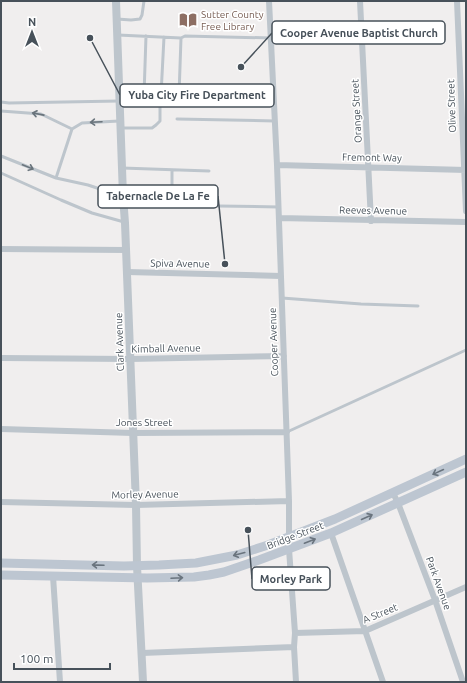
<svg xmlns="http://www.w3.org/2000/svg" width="467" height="683" font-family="Ubuntu,sans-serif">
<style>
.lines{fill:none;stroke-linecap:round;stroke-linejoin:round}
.service{stroke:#bdc5cc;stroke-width:3}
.minor{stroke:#bdc5cc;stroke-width:6}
.tertiary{stroke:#bdc5cc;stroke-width:8}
.secondary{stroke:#bdc6d1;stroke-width:9}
.oneway{stroke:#6a747c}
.oneway2{stroke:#6a747e}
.labels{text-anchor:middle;stroke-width:3;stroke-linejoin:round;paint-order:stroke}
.education-label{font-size:10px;fill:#785e54;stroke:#fff;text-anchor:start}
.street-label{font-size:10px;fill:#47515a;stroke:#fff}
.leader{fill:none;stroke:#47515a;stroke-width:1.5}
.callout-dot{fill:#47515a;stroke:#fff;stroke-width:1.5}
.callout{fill:#fff;stroke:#47515a;stroke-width:1.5}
.callout-label{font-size:11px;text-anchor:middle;font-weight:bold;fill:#47515a}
</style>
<rect width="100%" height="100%" fill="#f0eeee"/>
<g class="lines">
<path class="service" d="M117,19l14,1 9,-1 2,-4 2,-14
M118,35l63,3 -2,57h-59
M181,38l4,-2 86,2
M144,95l2,-59
M161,95l3,-58
M1,102l8,1 110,-2
M220,103l54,1
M1,111l40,3 31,15
M177,119l98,2
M121,128h31l4,-3 4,-4v-19
M1,156l55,22 32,7 33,11
M122,168l87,3
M1,173l60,27 31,13 32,9
M56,178l16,-49 10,-6 37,-2
M172,195v-25
M218,206l61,1
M282,298l79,6 57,2
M287,432l179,-82"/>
<path class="minor" d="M269,1l8,164 12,336v48l6,84 -1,14 2,35
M360,1l11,220
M457,1l9,210
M277,165l189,5
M279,218l187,4
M1,249l125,1
M127,272l154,4
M1,358l129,1 154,-3
M1,429l132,4 154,-1
M393,493l5,10 37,97 28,82
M1,502l135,3 153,-4
M331,533l52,149
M53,576l7,106
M295,633l70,-2 101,-44
M142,653l152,-6"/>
<path class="tertiary" d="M116,1l7,195 2,27 11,282 1,61 6,116"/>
<path class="secondary" d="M1,563l123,3 35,-1 37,-2 41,-8 31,-10 67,-26 131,-60
M1,575l146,3 47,-1 15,-2 15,-3 35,-12 72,-27 135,-61"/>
</g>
<defs><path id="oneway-shaft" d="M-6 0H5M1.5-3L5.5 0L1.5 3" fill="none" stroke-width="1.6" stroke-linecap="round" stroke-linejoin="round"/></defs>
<g class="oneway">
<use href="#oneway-shaft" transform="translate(38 114) rotate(-169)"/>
<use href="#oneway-shaft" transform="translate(96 122) rotate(177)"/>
<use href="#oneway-shaft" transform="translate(28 167) rotate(22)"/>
</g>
<g class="oneway2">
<use href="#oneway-shaft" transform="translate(438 472) rotate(155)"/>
<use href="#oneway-shaft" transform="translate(367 517) rotate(-24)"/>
<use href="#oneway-shaft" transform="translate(310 541) rotate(-21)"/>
<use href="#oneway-shaft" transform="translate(239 554) rotate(165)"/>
<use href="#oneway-shaft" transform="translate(98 565) rotate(-178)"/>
<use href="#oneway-shaft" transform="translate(177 578) rotate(-3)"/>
</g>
<defs>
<g id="library-bare" transform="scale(1.38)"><path d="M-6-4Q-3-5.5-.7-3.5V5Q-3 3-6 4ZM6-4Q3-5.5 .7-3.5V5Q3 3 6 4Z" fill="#8d6e63" stroke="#fff" stroke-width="2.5" paint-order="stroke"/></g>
</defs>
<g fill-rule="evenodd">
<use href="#library-bare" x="188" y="20"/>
</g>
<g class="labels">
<g class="education-label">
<text x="201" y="18">Sutter County<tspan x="201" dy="12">Free Library</tspan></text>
</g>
<g class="street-label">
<text transform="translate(451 106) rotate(-92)" y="4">Olive Street</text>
<text transform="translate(356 111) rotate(-93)" y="4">Orange Street</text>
<text transform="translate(372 157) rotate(1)" y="4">Fremont Way</text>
<text transform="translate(373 210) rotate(1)" y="4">Reeves Avenue</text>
<text transform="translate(180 263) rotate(1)" y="4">Spiva Avenue</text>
<text transform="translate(119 342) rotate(-92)" y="4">Clark Avenue</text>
<text transform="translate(273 342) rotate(-92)" y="4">Cooper Avenue</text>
<text transform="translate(166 348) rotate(-1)" y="4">Kimball Avenue</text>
<text x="144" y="426">Jones Street</text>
<text transform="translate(145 494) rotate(-1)" y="4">Morley Avenue</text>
<text transform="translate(295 535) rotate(-21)" y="4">Bridge Street</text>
<text transform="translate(439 583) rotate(70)" y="4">Park Avenue</text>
<text transform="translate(380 613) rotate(-22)" y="4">A Street</text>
</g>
</g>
<path class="leader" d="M241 67L272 33M90 38L120 95M225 264L218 196M248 530L252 579"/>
<g class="callout-dot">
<circle cx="241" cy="67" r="4"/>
<circle cx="90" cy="38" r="4"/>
<circle cx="225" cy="264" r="4"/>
<circle cx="248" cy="530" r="4"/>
</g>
<g class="callout">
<rect x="272" y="21" width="173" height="23" rx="4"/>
<rect x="120" y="84" width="154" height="23" rx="4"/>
<rect x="98" y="185" width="120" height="23" rx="4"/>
<rect x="252" y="567" width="78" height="23" rx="4"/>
</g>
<g class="callout-label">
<text x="359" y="37">Cooper Avenue Baptist Church</text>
<text x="197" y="99">Yuba City Fire Department</text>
<text x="158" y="200">Tabernacle De La Fe</text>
<text x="291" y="583">Morley Park</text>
</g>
<rect width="467" height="683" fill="none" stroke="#47515a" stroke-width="4"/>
<g transform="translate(32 32)" stroke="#ffffff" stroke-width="3" paint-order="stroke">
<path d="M0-3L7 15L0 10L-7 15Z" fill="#47515a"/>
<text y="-6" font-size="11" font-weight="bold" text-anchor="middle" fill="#47515a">N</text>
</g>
<path d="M14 663v6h96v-6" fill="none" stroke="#47515a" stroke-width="2"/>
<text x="20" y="663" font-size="12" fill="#47515a" stroke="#ffffff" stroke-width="3" paint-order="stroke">100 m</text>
</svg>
